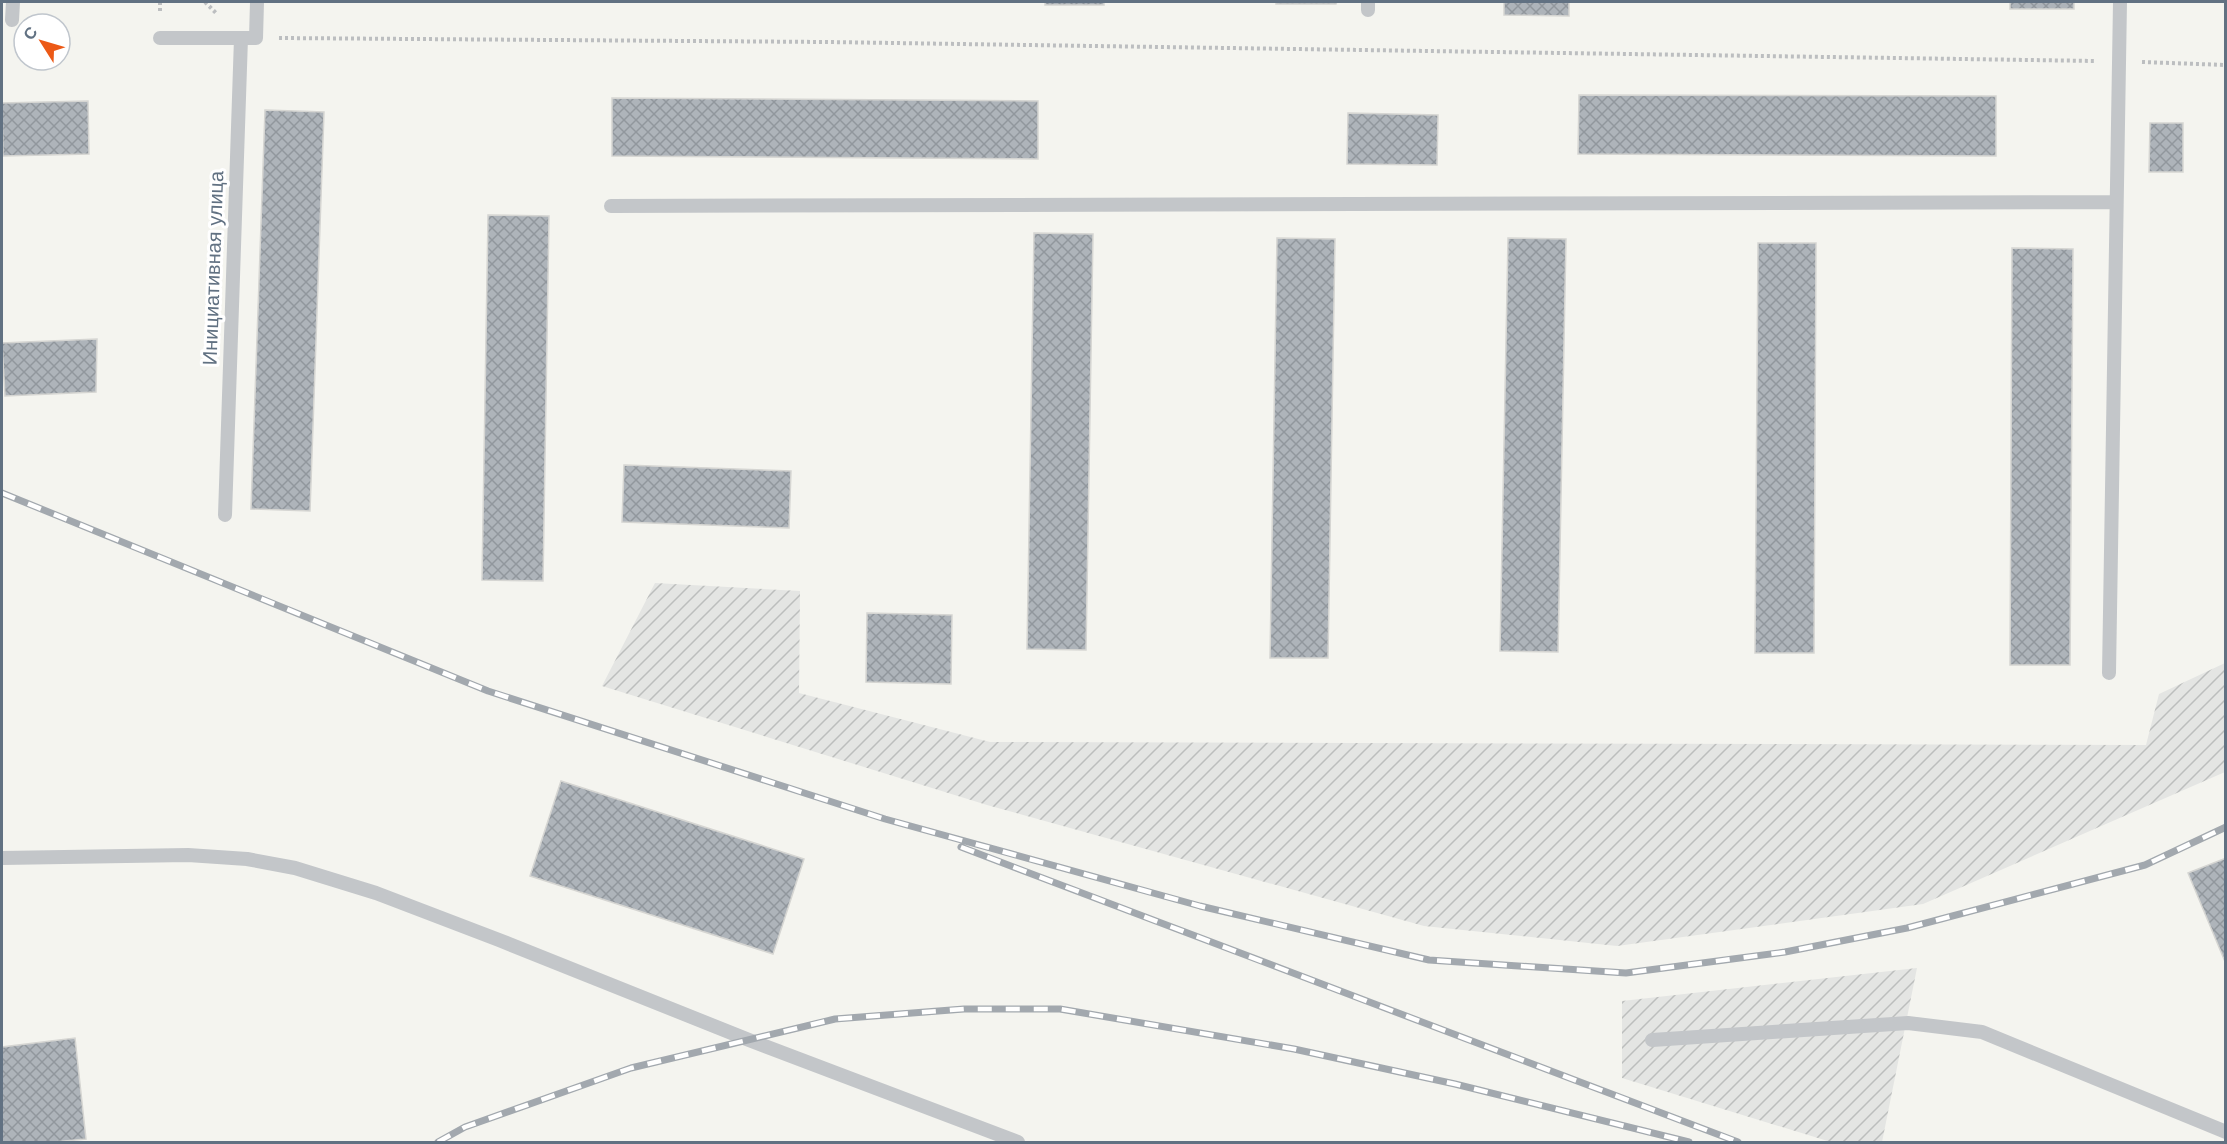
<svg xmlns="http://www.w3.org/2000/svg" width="2227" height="1144" font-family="Arial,sans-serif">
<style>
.industrial{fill:url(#industrial-furrows)}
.building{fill:url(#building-cross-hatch);stroke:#d5d5d2;stroke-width:1.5}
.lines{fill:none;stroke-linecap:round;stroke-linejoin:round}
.path{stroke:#bcbec0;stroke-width:4;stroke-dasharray:3 3;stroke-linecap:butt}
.lane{stroke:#c3c6c9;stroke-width:14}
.rail-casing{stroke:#a2a8ae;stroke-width:7}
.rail{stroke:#fff;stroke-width:4.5;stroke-dasharray:14;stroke-linecap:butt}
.labels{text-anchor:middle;stroke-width:6;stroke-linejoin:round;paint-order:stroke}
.street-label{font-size:20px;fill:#617182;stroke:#fff}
</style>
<defs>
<pattern id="industrial-furrows" width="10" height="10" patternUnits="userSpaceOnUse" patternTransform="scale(1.5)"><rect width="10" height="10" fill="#e4e5e3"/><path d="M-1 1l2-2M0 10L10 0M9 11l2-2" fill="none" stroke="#bcbebd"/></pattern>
<pattern id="building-cross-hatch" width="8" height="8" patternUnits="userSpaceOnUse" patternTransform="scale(1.5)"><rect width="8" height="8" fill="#aeb4ba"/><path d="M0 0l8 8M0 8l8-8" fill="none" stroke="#91979d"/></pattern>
</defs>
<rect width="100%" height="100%" fill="#f4f4ef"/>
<path class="industrial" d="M655,583l145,8 -1,102 191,49 1156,3 13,-51 66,-31v109l-302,132 -306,42 -193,-20 -437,-121 -385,-119z
M1917,968l-35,174h-51l-209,-64v-77z"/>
<path class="building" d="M1045,2h59v3h-59z
M1276,2h61l-1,2h-60z
M1504,2h65v14l-65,-1z
M2010,2h64v7h-64z
M1579,95l417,1v60l-418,-2z
M612,98l426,3v58l-426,-3z
M88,101l1,53 -86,2 -1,-53z
M265,110l59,2 -14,399 -59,-2z
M1348,113l90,2 -1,50 -90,-1z
M2150,123h33v49h-34z
M488,215l61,1 -6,365 -61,-1z
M1034,233l59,1 -7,416 -59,-1z
M1277,238l58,1 -7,419h-58z
M1508,238l58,1 -8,413 -58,-1z
M1758,243h58l-2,410h-59z
M2012,248l61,1 -3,416h-60z
M97,339l-1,53 -91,4 -3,-53z
M624,465l167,6 -2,57 -167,-6z
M867,613l85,2 -1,69 -85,-2z
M561,781l243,78 -31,95 -243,-78z
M2226,858v106l-38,-91z
M75,1038l11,101 -32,3h-52v-95z"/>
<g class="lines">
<path class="path" d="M160,2v11
M205,2l12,12
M279,38l548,4 1269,19
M2142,62l84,3"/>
<path class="lane" d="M1368,10v-8
M12,20l1,-18
M160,38h81
M611,206l1505,-4
M225,515l16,-477h15l1,-36
M2109,673l11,-671
M2,858l186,-3 59,4 48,9 81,25 123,47 250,100 269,102
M1652,1040l256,-17 74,9 244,100"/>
<g class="rail-casing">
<path id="rail" d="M2,493l486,198 397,128 315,87 229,54 197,13 159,-21 122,-24 238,-63 81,-38
M961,847l777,295
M438,1142l27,-15 166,-59 204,-49 129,-10h96l234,40 161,35 234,58"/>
</g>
<use href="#rail" class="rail"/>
</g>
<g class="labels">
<g class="street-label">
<text transform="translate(213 268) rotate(-88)" y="7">Инициативная улица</text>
</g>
</g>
<rect width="2227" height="1144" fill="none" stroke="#617182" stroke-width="6"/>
<g transform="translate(42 42) rotate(307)"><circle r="28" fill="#ffffff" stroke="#c0c6cd" stroke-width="1.5"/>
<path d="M0-4.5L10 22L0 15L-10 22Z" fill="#ec5916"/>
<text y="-9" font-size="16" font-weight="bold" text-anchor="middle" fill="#617182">С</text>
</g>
</svg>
